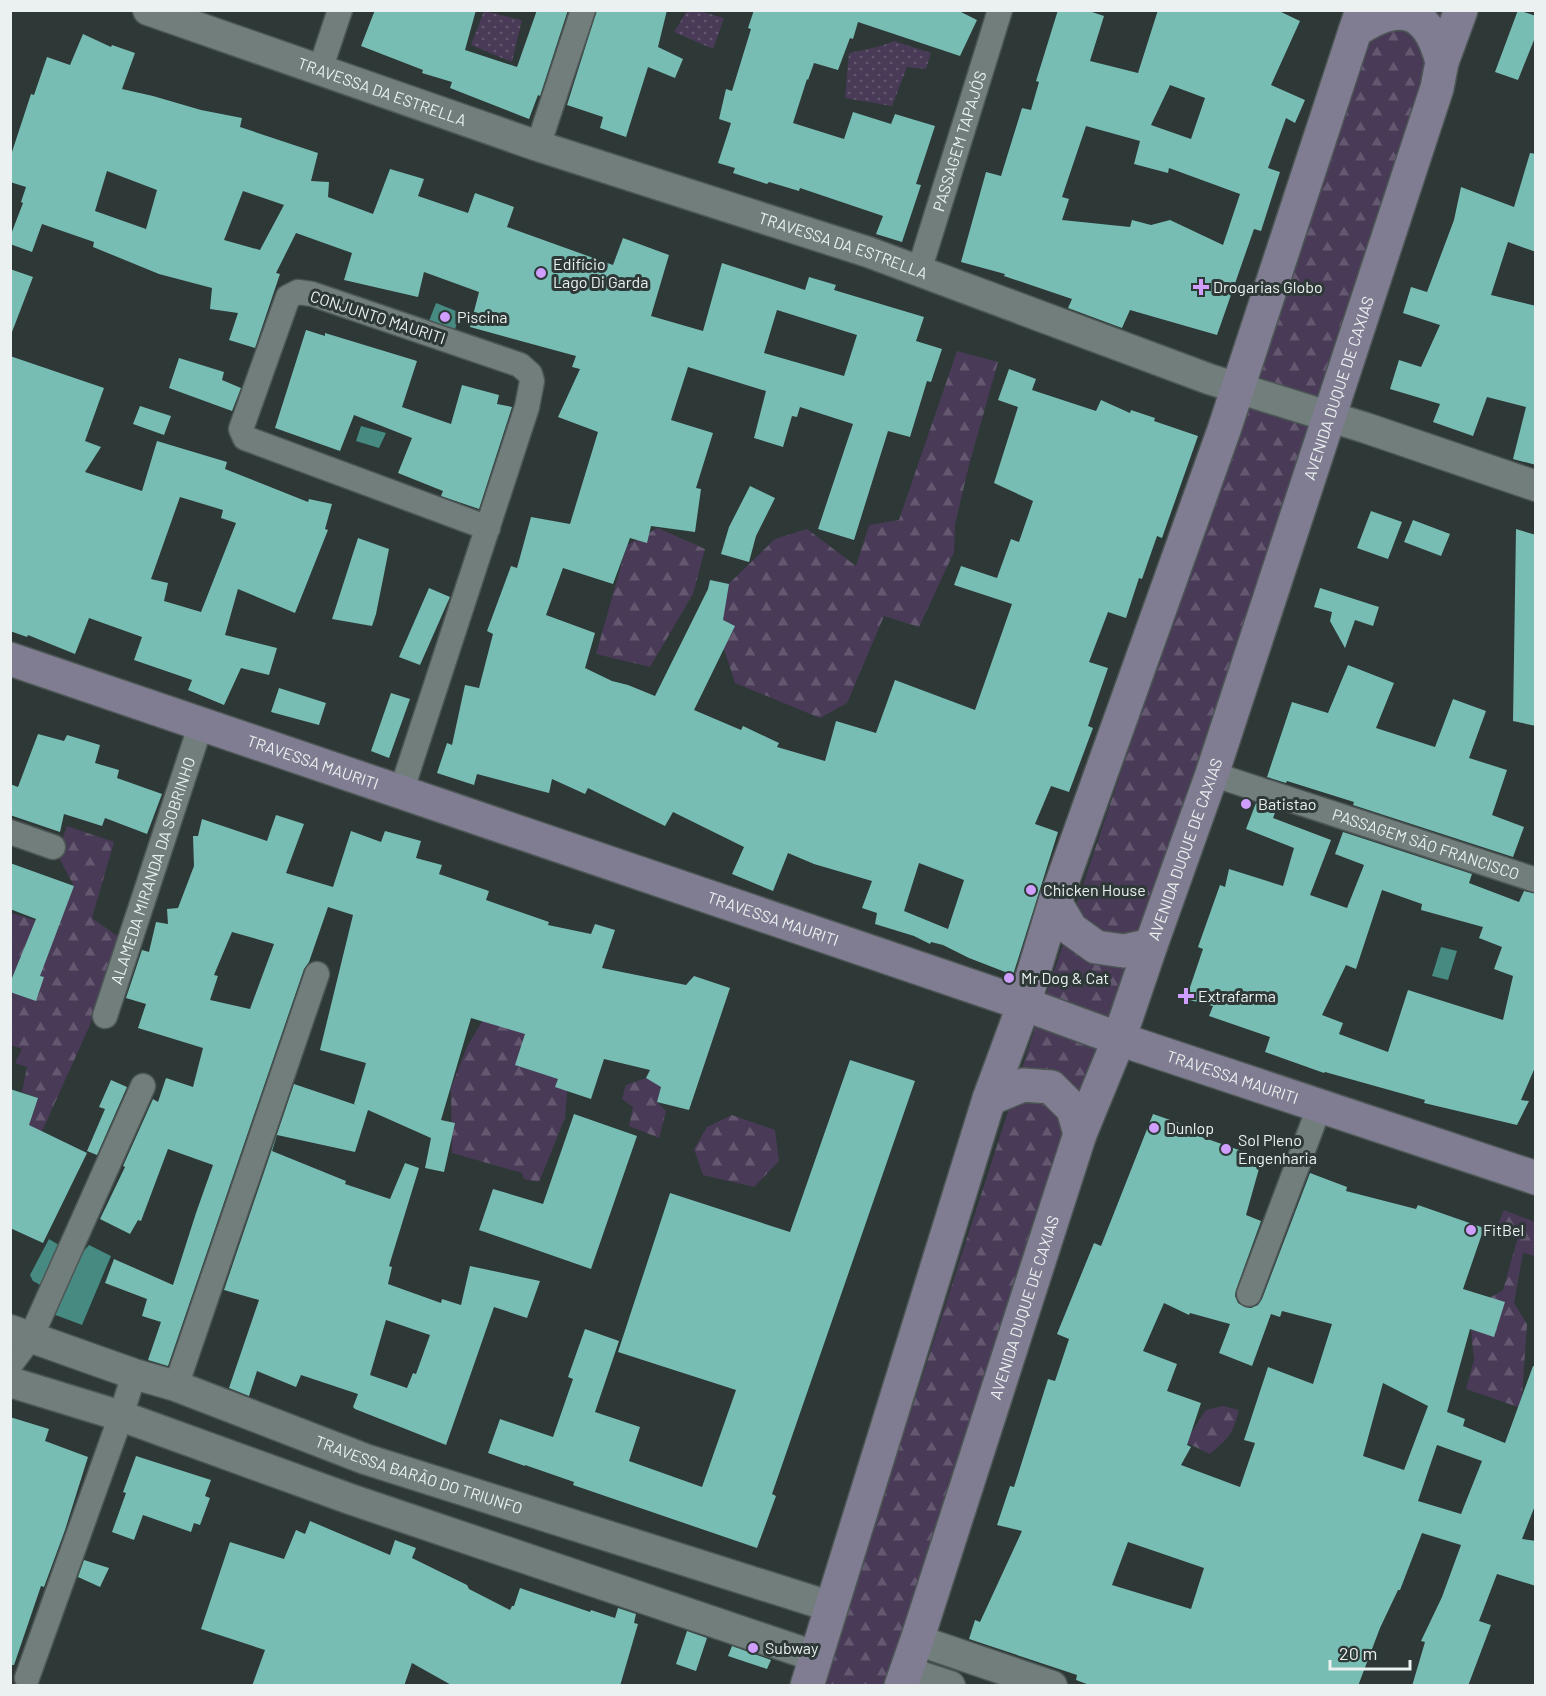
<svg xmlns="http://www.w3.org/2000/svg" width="1546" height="1696" font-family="Barlow,sans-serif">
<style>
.grass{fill:url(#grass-dots)}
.forest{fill:url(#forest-firs)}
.water{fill:#468a82}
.building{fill:#78bdb4;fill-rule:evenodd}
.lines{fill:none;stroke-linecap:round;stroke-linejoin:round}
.minor-casing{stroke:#4c5655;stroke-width:27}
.tertiary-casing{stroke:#4c5655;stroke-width:33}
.secondary-casing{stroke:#4c5655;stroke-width:36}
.minor{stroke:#717e7c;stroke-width:24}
.tertiary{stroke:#717e7c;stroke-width:30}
.secondary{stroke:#807d92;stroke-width:33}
.poi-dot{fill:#cf9eff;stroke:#2d3837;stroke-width:2}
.labels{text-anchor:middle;stroke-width:6;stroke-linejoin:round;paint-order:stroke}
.street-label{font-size:16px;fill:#eaf1f0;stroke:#2d3837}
.poi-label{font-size:16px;fill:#eaf1f0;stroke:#2d3837;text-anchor:start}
</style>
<defs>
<pattern id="grass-dots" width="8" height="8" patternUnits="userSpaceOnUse" patternTransform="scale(1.5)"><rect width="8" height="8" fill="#493b57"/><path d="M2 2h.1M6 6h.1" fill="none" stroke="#63586f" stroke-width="1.8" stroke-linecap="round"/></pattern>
<pattern id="forest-firs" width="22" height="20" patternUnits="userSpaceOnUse" patternTransform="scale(1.5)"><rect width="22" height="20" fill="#493b57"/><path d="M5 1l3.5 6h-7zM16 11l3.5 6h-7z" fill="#63586f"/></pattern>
</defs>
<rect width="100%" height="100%" fill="#2d3837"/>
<path class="grass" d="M484,11l38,9 -10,42 -41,-17z
M687,11h12l25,7 -11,31 -39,-17z
M894,41l37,12 -5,16 -19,-2 -15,39 -47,-8 4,-45 32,-7z"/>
<path class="forest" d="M1381,11h72l-133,395 -218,633 -216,646 -64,1 215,-664 214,-638z
M957,351l41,11 -30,107 -13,56 -1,27 -35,75 -35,-11 -37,87 -27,15 -85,-35 -26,-80 66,-64 32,-10 49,37 13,-41 30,-5z
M658,528l47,21 -12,45 -43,73 -54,-13 31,-109z
M67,826l47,16 -22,76 28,20 -31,89 -60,133 -9,-10 18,-52 -16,-6 5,-25 -12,-4 7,-14 -11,-4v-132l47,14 16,-41 -17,-32z
M490,1008l81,35 -6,75 -26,64 -15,-3 -2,-6 -70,-20 -1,-65 16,-41z
M646,1078l15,9 -4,15 9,9 -7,27 -30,-12 4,-19 -11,-8 4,-14z
M732,1115l43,15 4,31 -25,26 -51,-12 -9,-26 13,-22z
M1504,1210l31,12v34l-12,-3 -9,50 13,21 -5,72 -4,11 -52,-18 8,-29 -5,-50 34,-20 15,-53 -23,-6z
M1223,1406l16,4c-7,25 -9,27 -29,44l-25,-12 21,-32z"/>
<path class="water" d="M436,303l25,10 -6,16 -26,-8z
M361,426l25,7 -7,15 -23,-7z
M1441,947l16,4 -9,29 -16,-4z
M49,1239l15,9 -22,38 -9,-5 -3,-6z
M89,1245l22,11 -29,69 -29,-11 23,-54z"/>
<path class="building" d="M375,10h101l-11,40 52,17 20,-57h31l-28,86 -2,-1 -9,24 -79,-31 2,-6 -30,-9 1,-3 -62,-24z
M597,10h70l-9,37 25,12 -8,19 -27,-11 -22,70 -26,-9 3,-11 -36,-12z
M754,10h203l20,10 -17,36 -102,-34 -5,17 -3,-1 -12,32 -24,-7 -6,17 -1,-1 -14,44 51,16 9,-27 38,12 4,-10 40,12 -19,58 5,1 -19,57 -26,-8 7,-18 -83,-28 -1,3 -30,-9 -2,2 -34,-11 2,-5 -17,-5 13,-40 -12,-4 7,-30 6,2 19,-62 -3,-1z
M1058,10h28l18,6 -14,45 48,12 20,-63h119l23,11 -29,64 34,15 -10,23 -9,-5 -18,50 12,4 -19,59 -7,-2 -37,106 -87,-25 -8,18 -54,-20 4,-9 -68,-23 1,-2 -44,-12 25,-90 15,4 21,-68 9,2 8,-28 -3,-1zM1170,85l35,13 -14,41 -40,-14zM1086,126l54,15 -6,23 34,9 1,-5 71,26 -17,51 -53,-25 -19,5 -19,-5 -2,7 -68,-7 7,-21 -7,-2z
M1518,10l18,6v19l-18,45 -23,-8z
M83,34l28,13 1,-2 23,8 -13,36 31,7 48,14 41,8 -2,9 78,26 -7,28 18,1 -1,15 45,17 17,-45 34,10 -6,17 50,17 7,-20 39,14 -7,20 106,38 10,-27 46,17 -18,61 52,15 19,-68 83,27 4,-13 27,8 -2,5 90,27 -8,24 26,8 -11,33 -4,-1 -17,56 -22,-6 -34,109 -36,-11 35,-105 -53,-17 -3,10 -5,-1 -9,31 -29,-9 12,-47 -78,-24 -17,53 42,13 -17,55 5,1 -6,43 -44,-6 -4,17 -17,-5 -17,46 -50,-16 -17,47 49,18 -10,35 27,13 16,4 27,11 53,-107 2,-9 19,4 -6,36 12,6 -41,84 47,20 2,-4 36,17 -2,4 48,14 11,-40 40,12 19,-53 80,30 37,-106 -58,-19 7,-19 36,12 14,-39 8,3 14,-41 -39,-18 24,-76 -20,-7 11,-31 27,10 -4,11 64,21 5,-11 29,13 1,-3 24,8 -1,3 44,15 -36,102 -5,-2 -15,43 -3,-1 -13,40 -18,-6 -19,50 19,6 -20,58 5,2 -24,64 -18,-6 -16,38 23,8 -45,143 -44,-17 -26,-13 -12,-3 -1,2 -16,-8 -39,-12 2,-11 -15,-5 10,-27 -58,-17 -26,-11 -15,38 -41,-17 12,-27 -71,-35 -8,14 -77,-38 -3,6 -33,-15 -3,14 -72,-19 -3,11 -37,-12 10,-30 5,2 13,-60 14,3 14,-54 -6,-3 24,-65 6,2 14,-51 39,7 28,-92 -40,-15 22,-48 -8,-2 4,-11 -106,-29 9,-35 -55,-20 -6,25 -74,-17 8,-27 -56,-20 -20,40 4,1 -25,74 -26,-8 9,-27 -28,-4 2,-21 -53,-14 -66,-27 1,-5 -52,-18 -10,28 -22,-8v-7l13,-34 -2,-1 5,-15 -16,-5v-24l21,-64 3,1 13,-38 23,8zM107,171l50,19 -11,39 -51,-18zM243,191l41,14 -24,45 -36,-10zM777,310l80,25 -13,41 -80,-23zM919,863l45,17 -16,49 -44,-18z
M1530,153l6,1v98l-28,-10 -17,53 45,11v159l-23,-6 13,-52 -39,-10 -14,39 -40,-14 7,-18 -50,-15 9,-29 22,7 19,-42 -37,-12 8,-26 16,5 27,-72 7,-33 53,20z
M10,269l23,8 -21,55h-2z
M306,330l19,6v-3l92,28 -15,46 49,17 11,-39 37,10 -2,9 15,3 -33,102 -38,-13 2,-5 -45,-18 14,-35 -58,-23 -14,36 -65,-23z
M10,356l94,32 -19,53 16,6 -16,25 57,19 15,-50 70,21 -2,7 83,33 1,-3 23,5 -7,25 3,1 -33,83 -57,-24 -13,46 52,13 -8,27 -28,-7 -17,37 -36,-15 4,-10 -58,-20 8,-23 -53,-19 -14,36 -47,-19 -1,2 -17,-6zM180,497l43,13 -2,8 15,5 -35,89 -37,-11 4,-18 -17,-4z
M179,358l45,14 -2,8 19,8 -9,23 -63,-23z
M140,406l31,10 -7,19 -31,-11z
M750,486l25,12 -19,38 -7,26 -28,-8 8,-27z
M1371,511l31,11 -14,37 -31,-11z
M1413,520l37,14 -9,22 -37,-14z
M1516,529l20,6v191l-23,-5z
M358,538l31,11 -13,65 -4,12 -40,-7z
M429,588l21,9 -30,68 -21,-8z
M1320,588l59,19 -6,19 -18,-6 -10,28 -15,-27 2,-9 -18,-5z
M1348,665l46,18 -18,45 59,19 18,-48 33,12 -17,47 38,12 -15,45 32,12 -11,30 -160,-52 1,-3 -67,-21 -1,2 -19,-6 25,-75 36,11z
M279,688l47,15 -7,22 -48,-13z
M391,693l19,6 -21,59 -18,-7z
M38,734l26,7 3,-6 33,10 -5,18 24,7 -2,8 45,16 -15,40 -42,-16 -3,8 -38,-12 -4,18 -50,-17v-31l8,3z
M1256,803l20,7 -3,8 58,22 -21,55 37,13 17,-43 -29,-11 8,-22 129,42 -3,9 50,19 5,-11 12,3v171l-15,35 8,1 -12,24 -93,-22 1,-3 -100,-28 -1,1 -59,-21 5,-15 -61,-21 4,-10 -27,-7 17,-50 -5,-2 22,-62 5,2 4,-18 54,17 11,-38 -48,-19zM1382,890l40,14 -1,6 62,17 -4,11 23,9 -8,22 19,7 -10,44 -95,-30 -20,62 -49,-18 4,-11 -21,-8 24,-50 10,4z
M276,815l28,9 -18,49 47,14 18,-56 30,11 4,-11 36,10 -5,17 26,7 -3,9 50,17 -3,9 63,22 -1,3 43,9 4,-10 20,6 -13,38 84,17 8,-9 36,12 -41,122 -32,-8 4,-15 -15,-9 4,-8 -46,-11 -13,40 -36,-12 3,-8 -43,-14 10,-31 -54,-16 -30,102 14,3 -11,49 -19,-4 6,-30 -63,-28 -13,42 -78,-17 -5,16 74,30 -1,3 45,15 15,-36 14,5 -30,98 3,1 -4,17 53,19 1,-4 19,6 9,-39 70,15 -13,37 -33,-11 -48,138 -91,-36 -2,-2 5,-13 -57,-19 -5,12 -39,-16 -8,25 -20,-8 30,-88 -35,-10 70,-206 62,21 -2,-1 12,-41 -46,-13 33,-135 -25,-8 -19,55 -5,7 -136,397 -20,-6 13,-38 -19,-6 5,-17 -42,-16 9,-24 59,26 23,-72 17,-48 -45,-16 -27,72 -3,-1 -8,14 -30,-15 25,-52 -2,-1 30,-67 5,3 8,-24 27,9 10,-39 -65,-20 8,-24 -20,-6 16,-48 7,2 7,-30 12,2 -1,-15 11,-1 16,-42 -1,-30h5l4,-17 65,22zM232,932l42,12 -24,65 -40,-9 8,-24 -4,-1zM386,1320l44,15 -14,39 -3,-1 -6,15 -37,-13z
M10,863l64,23 -34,90 4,1 -8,24 -26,-9v-9l26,-64 -26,-10z
M850,1060l65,21 -143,413 4,2 -19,52 -184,-63 1,-3 -49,-17v1l-37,-13 12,-34 53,18 20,-58 -5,-2 17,-48 34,12 -24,71 45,15 -11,34 73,26 34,-97 -118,-38 52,-159 120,39z
M111,1080l16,7 -30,68 -10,-4 18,-42 -6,-2z
M10,1089l28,9 -9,27 58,28 -44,90 -33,-15z
M574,1114l63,22 -46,133 -112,-39 14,-41 50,15z
M1153,1114l43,15 -3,5 69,24 -16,57 15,6 -25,69 -1,6 3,7 7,4 6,1 7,-3 4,-6 48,-126 37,14 -1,4 70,18 2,-4 66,23 -21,61 42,13 -11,35 -24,-8 -23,83 18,7 -2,7 42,17 28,-77h3v137l-14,36 14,2v45l-39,-12 -18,47 12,4 -23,61h-56l13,-44 -4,-1 21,-44 19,-52 -39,-12 -22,57h-2l-18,38 -22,58h-266l-16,-6 1,-5 -108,-36 6,-19 5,2 42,-91 -25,-6 13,-39 4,1 34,-108 7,2 14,-42 -12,-5 37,-91 7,3zM1164,1303l25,12 1,-2 40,11 -11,29 33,13 19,-52 9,3 2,-6 50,13 -19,60 -45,-17 -24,73 11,3 -15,44 -59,-22 10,-18 -4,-2 14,-42 -34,-12 10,-27 -34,-13zM1383,1383l45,23 -24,64 -41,-14zM1437,1445l45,16 -21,53 -43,-13zM1128,1542l76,26 -13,41 -79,-24z
M10,1417l39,12 -4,12 43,16 -23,73 -21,57 -3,-1 -27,79h-4z
M136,1456l75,24 -6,16 5,2 -10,27 -6,-2 -3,9 -48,-17 -9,25 -22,-8 14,-39 -3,-1z
M310,1521l80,34 5,-15 21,8 -4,10 55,27 2,4 41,21 2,-4h2l6,-18 70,24 1,-2 24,8 3,-10 18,6 -2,9 4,1 -18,62h-167l-41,-23 -8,23h-152l13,-36 -64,-21 29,-87 54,17 12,-29 9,4z
M84,1560l25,8 -9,19 -22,-10z
M687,1631l20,7 -11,33 -20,-7z
M732,1646l39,14 -4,9 -39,-13z"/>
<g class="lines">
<g class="minor-casing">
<g id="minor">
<path d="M320,70l20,-60"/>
<path d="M538,146l45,-136"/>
<path id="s1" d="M919,271l81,-261"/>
<path id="s2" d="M1212,774l324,106"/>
<path d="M401,792l126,-385 5,-26 -2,-7 -10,-9 -208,-71 -14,-2 -10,5 -47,132 4,9 243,90"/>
<path d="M10,832l43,15"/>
<path id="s3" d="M105,1016l96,-292"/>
<path d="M1249,1294l71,-189"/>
<path d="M10,1365l21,-28 112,-251"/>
<path d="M176,1386l141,-412"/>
<path d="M27,1678l94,-262 13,-42"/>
</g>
</g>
<g class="tertiary-casing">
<g id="tertiary">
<path id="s4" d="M148,10l390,136 330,106 341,127 157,49 170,58"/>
<path id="s5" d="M10,1330l124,44 42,12 189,73 467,148"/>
<path d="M10,1382l111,34 229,83 467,158"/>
<path d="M917,1640l135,46"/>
<path d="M907,1672l43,14"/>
</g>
</g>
<g class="secondary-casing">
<g id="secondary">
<path d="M1355,31c46,-31 73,-22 87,31"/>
<path id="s6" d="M10,659l1014,345 95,35 417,139"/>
<path d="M1055,902l16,27 25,18 28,4 27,-6"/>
<path d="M989,1099l34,-14 28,2 22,22 7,25"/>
<path d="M807,1686l182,-587 35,-95 31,-102 169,-472 138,-420"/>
<path id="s7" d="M901,1686l16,-46 163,-506 39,-95 32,-94 61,-171 225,-686 5,-26 19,-52"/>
</g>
</g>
<use href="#minor" class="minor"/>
<use href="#tertiary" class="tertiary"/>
<use href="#secondary" class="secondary"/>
</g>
<g class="poi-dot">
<circle cx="541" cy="273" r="6"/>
<path d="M1198 278h6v6h6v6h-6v6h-6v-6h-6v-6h6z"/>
<circle cx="445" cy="317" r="6"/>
<circle cx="1246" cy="804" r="6"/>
<circle cx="1031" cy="890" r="6"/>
<circle cx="1009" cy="978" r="6"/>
<path d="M1183 987h6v6h6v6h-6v6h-6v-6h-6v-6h6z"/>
<circle cx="1154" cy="1128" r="6"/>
<circle cx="1226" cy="1149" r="6"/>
<circle cx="1471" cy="1230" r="6"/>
<circle cx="753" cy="1648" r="6"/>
</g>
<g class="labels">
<g class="street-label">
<text dy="6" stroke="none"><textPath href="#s4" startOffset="248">TRAVESSA DA ESTRELLA</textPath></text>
<text dy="6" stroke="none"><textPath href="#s1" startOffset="136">PASSAGEM TAPAJÓS</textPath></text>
<text dy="6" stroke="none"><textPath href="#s4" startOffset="734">TRAVESSA DA ESTRELLA</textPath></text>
<text transform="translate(378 317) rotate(18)" y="6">CONJUNTO MAURITI</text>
<text dy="6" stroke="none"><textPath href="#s7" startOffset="1370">AVENIDA DUQUE DE CAXIAS</textPath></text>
<text dy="6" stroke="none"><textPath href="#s6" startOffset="320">TRAVESSA MAURITI</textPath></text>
<text dy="6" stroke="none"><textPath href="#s2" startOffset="225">PASSAGEM SÃO FRANCISCO</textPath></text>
<text dy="6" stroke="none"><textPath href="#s7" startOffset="884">AVENIDA DUQUE DE CAXIAS</textPath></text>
<text dy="6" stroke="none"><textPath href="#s3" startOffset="153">ALAMEDA MIRANDA DA SOBRINHO</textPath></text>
<text dy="6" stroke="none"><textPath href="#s6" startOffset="806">TRAVESSA MAURITI</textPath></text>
<text dy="6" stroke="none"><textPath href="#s6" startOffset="1292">TRAVESSA MAURITI</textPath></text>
<text dy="6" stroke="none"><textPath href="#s7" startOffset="398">AVENIDA DUQUE DE CAXIAS</textPath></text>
<text dy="6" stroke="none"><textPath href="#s5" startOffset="434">TRAVESSA BARÃO DO TRIUNFO</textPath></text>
</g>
<g class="poi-label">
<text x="553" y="270">Edifício<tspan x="553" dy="18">Lago Di Garda</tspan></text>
<text x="1213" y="293">Drogarias Globo</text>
<text x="457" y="323">Piscina</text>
<text x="1258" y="810">Batistao</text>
<text x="1043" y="896">Chicken House</text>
<text x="1021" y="984">Mr Dog &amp; Cat</text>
<text x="1198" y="1002">Extrafarma</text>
<text x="1166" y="1134">Dunlop</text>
<text x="1238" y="1146">Sol Pleno<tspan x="1238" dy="18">Engenharia</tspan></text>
<text x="1483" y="1236">FitBel</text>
<text x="765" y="1654">Subway</text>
</g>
</g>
<rect width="1546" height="1696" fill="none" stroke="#eaf1f0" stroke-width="24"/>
<path d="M1330 1660v9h80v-9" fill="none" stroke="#eaf1f0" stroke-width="3"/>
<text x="1339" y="1660" font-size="18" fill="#eaf1f0" stroke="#2d3837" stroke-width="4.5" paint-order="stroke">20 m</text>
</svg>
